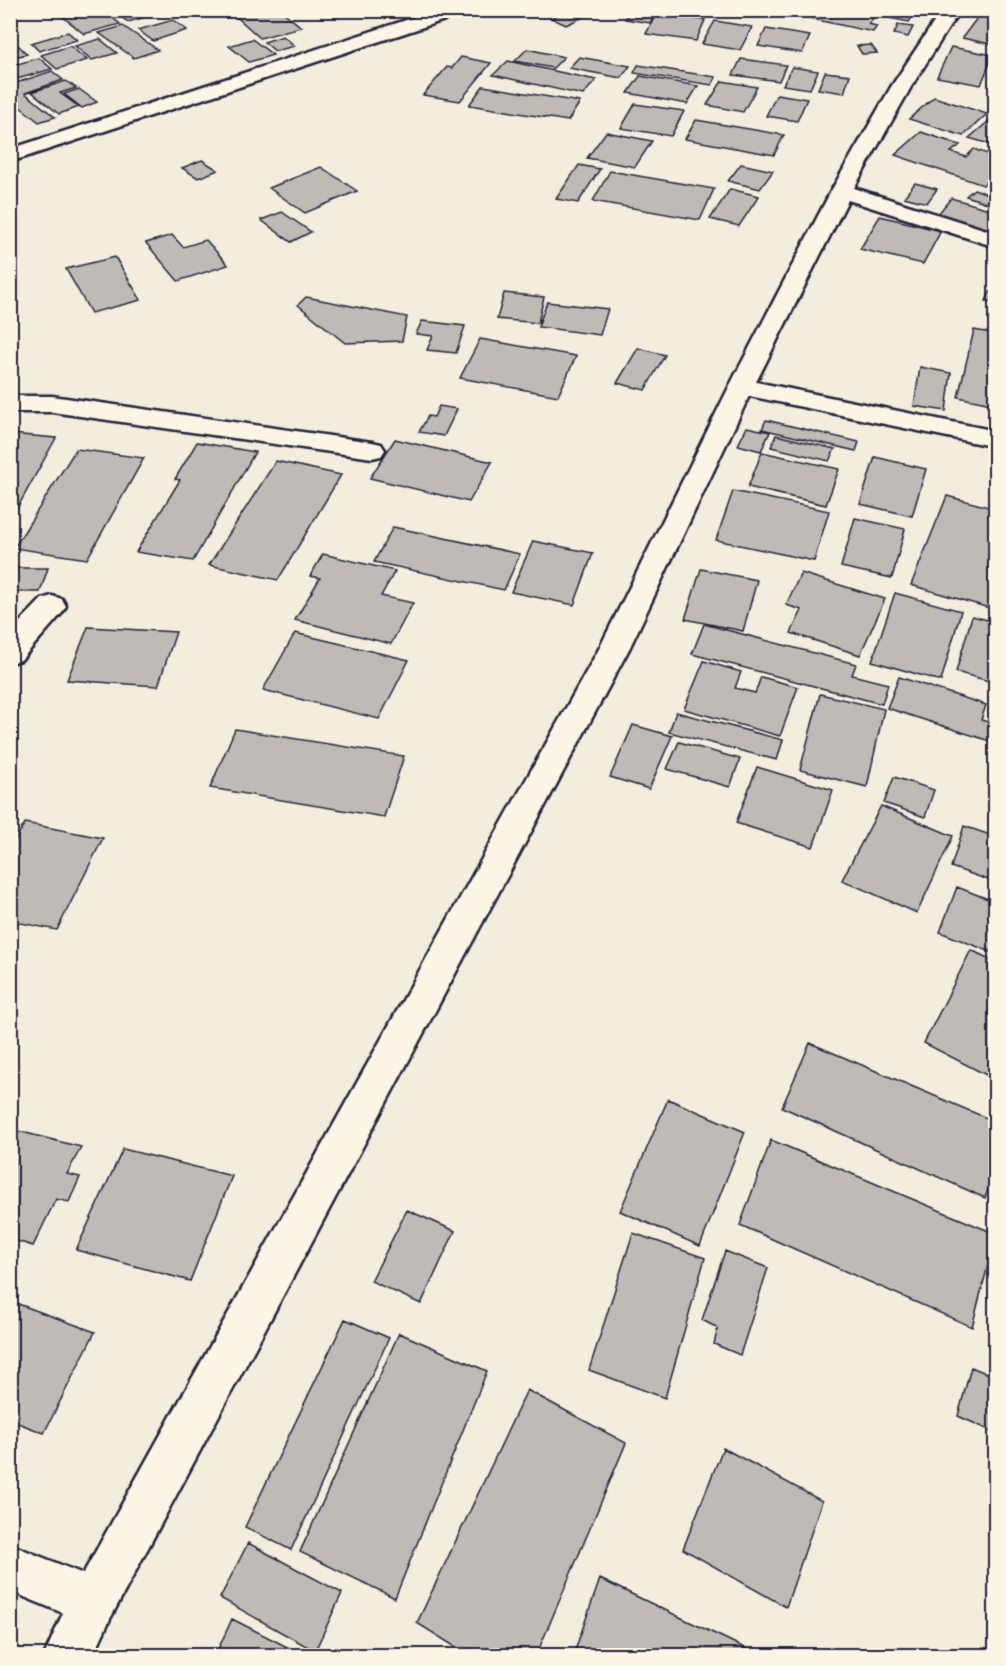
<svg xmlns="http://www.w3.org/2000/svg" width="1006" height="1666" font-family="'Shantell Sans',sans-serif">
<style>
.building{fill:#bfbab6;stroke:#22223b;stroke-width:1.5}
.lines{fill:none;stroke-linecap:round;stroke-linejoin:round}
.minor-casing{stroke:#22223b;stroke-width:5}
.minor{fill:#fcf5e5;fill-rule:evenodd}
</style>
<rect width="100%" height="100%" fill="#f3edde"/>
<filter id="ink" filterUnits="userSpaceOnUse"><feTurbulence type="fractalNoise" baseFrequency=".0167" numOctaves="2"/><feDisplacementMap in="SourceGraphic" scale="12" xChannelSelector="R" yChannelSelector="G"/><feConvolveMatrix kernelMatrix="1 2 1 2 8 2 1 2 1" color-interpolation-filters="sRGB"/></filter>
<g filter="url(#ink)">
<path class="building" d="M78,10h25l17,14 -36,10 -23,-19z
M143,10l7,6 -22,6 -16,-11z
M229,10h52l20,17 -41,11z
M568,10h14l8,4 -24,11 -15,-7z
M630,10h3l22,3 -5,10 -25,-4z
M800,10h21l-7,9 -18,-4z
M825,10h29l22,5 -8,9 9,2 -4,6 -56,-12z
M889,10h8l17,4 -5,8 -25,-5z
M656,14l49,6 -9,21 -50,-7z
M980,14l16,3 -1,28 -33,-7z
M173,20l14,10 -34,11 -15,-11z
M715,21l37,6 -12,23 -38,-6z
M898,25l15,2 -5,10 -14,-3z
M123,26l35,24 -24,8 -35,-25z
M766,29l44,7 -8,17 -44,-7z
M68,32l9,8 -38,11 -8,-8z
M283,36l12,10 -20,5 -11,-9z
M10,37l17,17 -17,4z
M100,39l17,14 -25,7 -17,-14z
M252,39l21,16 -24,7 -20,-16z
M871,45l6,8 -15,1 -5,-8z
M70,46l17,14 -30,9 -16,-14z
M951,47l42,8 -12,30 -44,-8z
M527,49l37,8 -11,11 -38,-7z
M461,57l30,6 -31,38 -37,-6 24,-28 5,1z
M579,57l51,9 -9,12 -52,-10z
M39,58l13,11 -42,12v-15z
M741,59l45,6 -7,16 -46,-6z
M508,61l88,19 -13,15 -90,-20z
M638,65l78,12 -4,8 -78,-12z
M792,67l26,4 -8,18 -27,-4z
M52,71l11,9 -38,13 30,24 -16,5 -29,-23v-14z
M825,72l25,3 -6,18 -26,-4z
M640,76l58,10 -11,18 -59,-11z
M66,81l10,7 -16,5 19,14 -20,7 -27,-22z
M722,81l35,6 -14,25 -36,-7z
M483,86l97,16 -12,19 -99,-16z
M79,89l18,13 -15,6 -18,-14z
M777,94l30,5 -10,22 -31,-5z
M934,97l53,17 -24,22 -54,-17z
M635,104l49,7 -13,25 -50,-8z
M996,115v31l-27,-8z
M696,120l88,15 -10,20 -89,-16z
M606,132l46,9 -17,26 -48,-9z
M921,132l39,13 -9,7 15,5 8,-8 22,8v17l-13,11 -88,-30z
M202,160l16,10 -20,8 -16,-10z
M741,164l32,7 -13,18 -32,-8z
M579,165l21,4 -22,34 -22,-4z
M321,167l36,24 -52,22 -36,-25z
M610,171l104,18 -14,31 -107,-19z
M915,183l22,6 -10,14 -23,-6z
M730,189l29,7 -20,30 -29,-7z
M974,189l22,8v9l-30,-10z
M951,198l45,13v13l-5,6 -53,-16z
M282,212l29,20 -20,10 -30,-22z
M880,216l61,15 -18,33 -63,-15z
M172,235l11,12 23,-7 22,25 -50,16 -32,-38z
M115,257l26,43 -50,13 -25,-44z
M996,279v24l-10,-2z
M504,293l40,4 -6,26 -41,-4z
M306,297l101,20 -5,24 -57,2 -47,-38z
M547,302l61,7 -8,26 -62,-8z
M422,321l43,5 -9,27 -29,-3 6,-14 -17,-2z
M974,330l22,4v71l-38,-8z
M480,339l96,17 -18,40 -98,-18z
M638,348l27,7 -20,35 -28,-7z
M920,367l31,6 -5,38 -32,-5z
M439,406l18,3 -13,27 -25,-4 9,-16 6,1z
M766,420l93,22 -3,9 -94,-22z
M747,427l23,5 -9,19 -23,-6z
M10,434l46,4 -46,83z
M776,435l59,14 -6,12 -58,-14z
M395,439l97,23 -23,40 -99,-24z
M197,442l58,10 -62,109 -57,-9 44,-72 -5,-1z
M76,449l68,9 -57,101 -73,-11z
M762,452l77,17 -13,36 -78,-18z
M875,457l51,12 -14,47 -52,-12z
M276,461l65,14 -63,105 -69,-15z
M733,491l96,20 -15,50 -98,-21z
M947,496l49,13v101l-85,-25z
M855,518l50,11 -13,49 -51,-11z
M393,527l127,27 -16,36 -130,-28z
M533,541l60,12 -19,52 -63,-13z
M323,554l72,17 -14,25 32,7 -22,41 -96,-24 25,-42 -10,-2z
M10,568h38l-8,24h-30z
M701,569l56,11 -14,51 -58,-12z
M801,573l84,26 -25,56 -69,-22 11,-23 -16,-5z
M895,593l66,18 -20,70 -69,-20z
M972,616l24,6v61l-40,-11z
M704,624l152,40 -4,11 36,9 -6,20 -190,-50z
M88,627l88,5 -18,54 -91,-6z
M295,633l114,27 -30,59 -116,-29z
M704,661l37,11 -6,16 20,5 6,-16 37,10 -18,49 -96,-27z
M899,677l87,28 -5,15 15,4v19l-109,-35z
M820,694l64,15 -17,78 -67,-17z
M676,712l107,28 -6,20 -108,-28z
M633,725l39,11 -23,53 -39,-12z
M235,729l169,27 -20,61 -174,-29z
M679,742l61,17 -10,28 -63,-18z
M757,767l76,23 -20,57 -77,-24z
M894,777l40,13 -9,27 -41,-14z
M881,806l72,30 -36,77 -75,-33z
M25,823l78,15 -46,92 -47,-9v-72z
M964,826l32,11 -2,45 -43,-15z
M957,887l39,15v52l-56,-22z
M971,950l25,12v118l-72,-37z
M810,1043l186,79v44l-11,32 -203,-91z
M668,1099l77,33 -45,114 -80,-35z
M10,1129l71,18 -14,27 13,3 -11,25 -13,-3 -23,47 -23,-7z
M771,1140l225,94 -24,93 -232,-102z
M123,1149l109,27 -42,105 -114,-31z
M407,1210l48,21 -34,73 -50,-23z
M633,1233l72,25 -40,140 -76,-28z
M725,1251l43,17 -28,87 -26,-11 4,-16 -16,-8z
M10,1301l85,31 -51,101 -34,-13z
M345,1319l44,19 -98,212 -46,-23z
M399,1333l88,38 -92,227 -95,-46z
M971,1367l25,10v56l-38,-17z
M527,1390l99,53 -90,213h-66l-53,-33z
M723,1448l99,53 -36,106 -103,-58z
M248,1543l94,50 -27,58 -95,-53z
M600,1579l153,73 -1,4h-179z
M232,1619l73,37h-90z"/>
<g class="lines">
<g class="minor-casing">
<path id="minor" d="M437,10h29l-3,4 -453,148v-13z
M942,10h18l-49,77 -57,101 142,45v14l-148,-47 -92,182 240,49v16l-247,-51 -119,251 -520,972 -17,37h-49l19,-43 -53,-22v-47l73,30 517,-927 129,-260 102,-196 60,-104z
M10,396h42l320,46 9,2 4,6 -4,6 -9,2 -320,-46h-42z
M52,596l10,3 4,7 -4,7 -41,47 -11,3v-31l32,-33z"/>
</g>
<use href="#minor" class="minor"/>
</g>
</g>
<rect width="1006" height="1666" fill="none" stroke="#fcf5e5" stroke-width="36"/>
<rect x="18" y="18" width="970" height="1630" fill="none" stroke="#22223b" stroke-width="2" filter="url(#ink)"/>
</svg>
